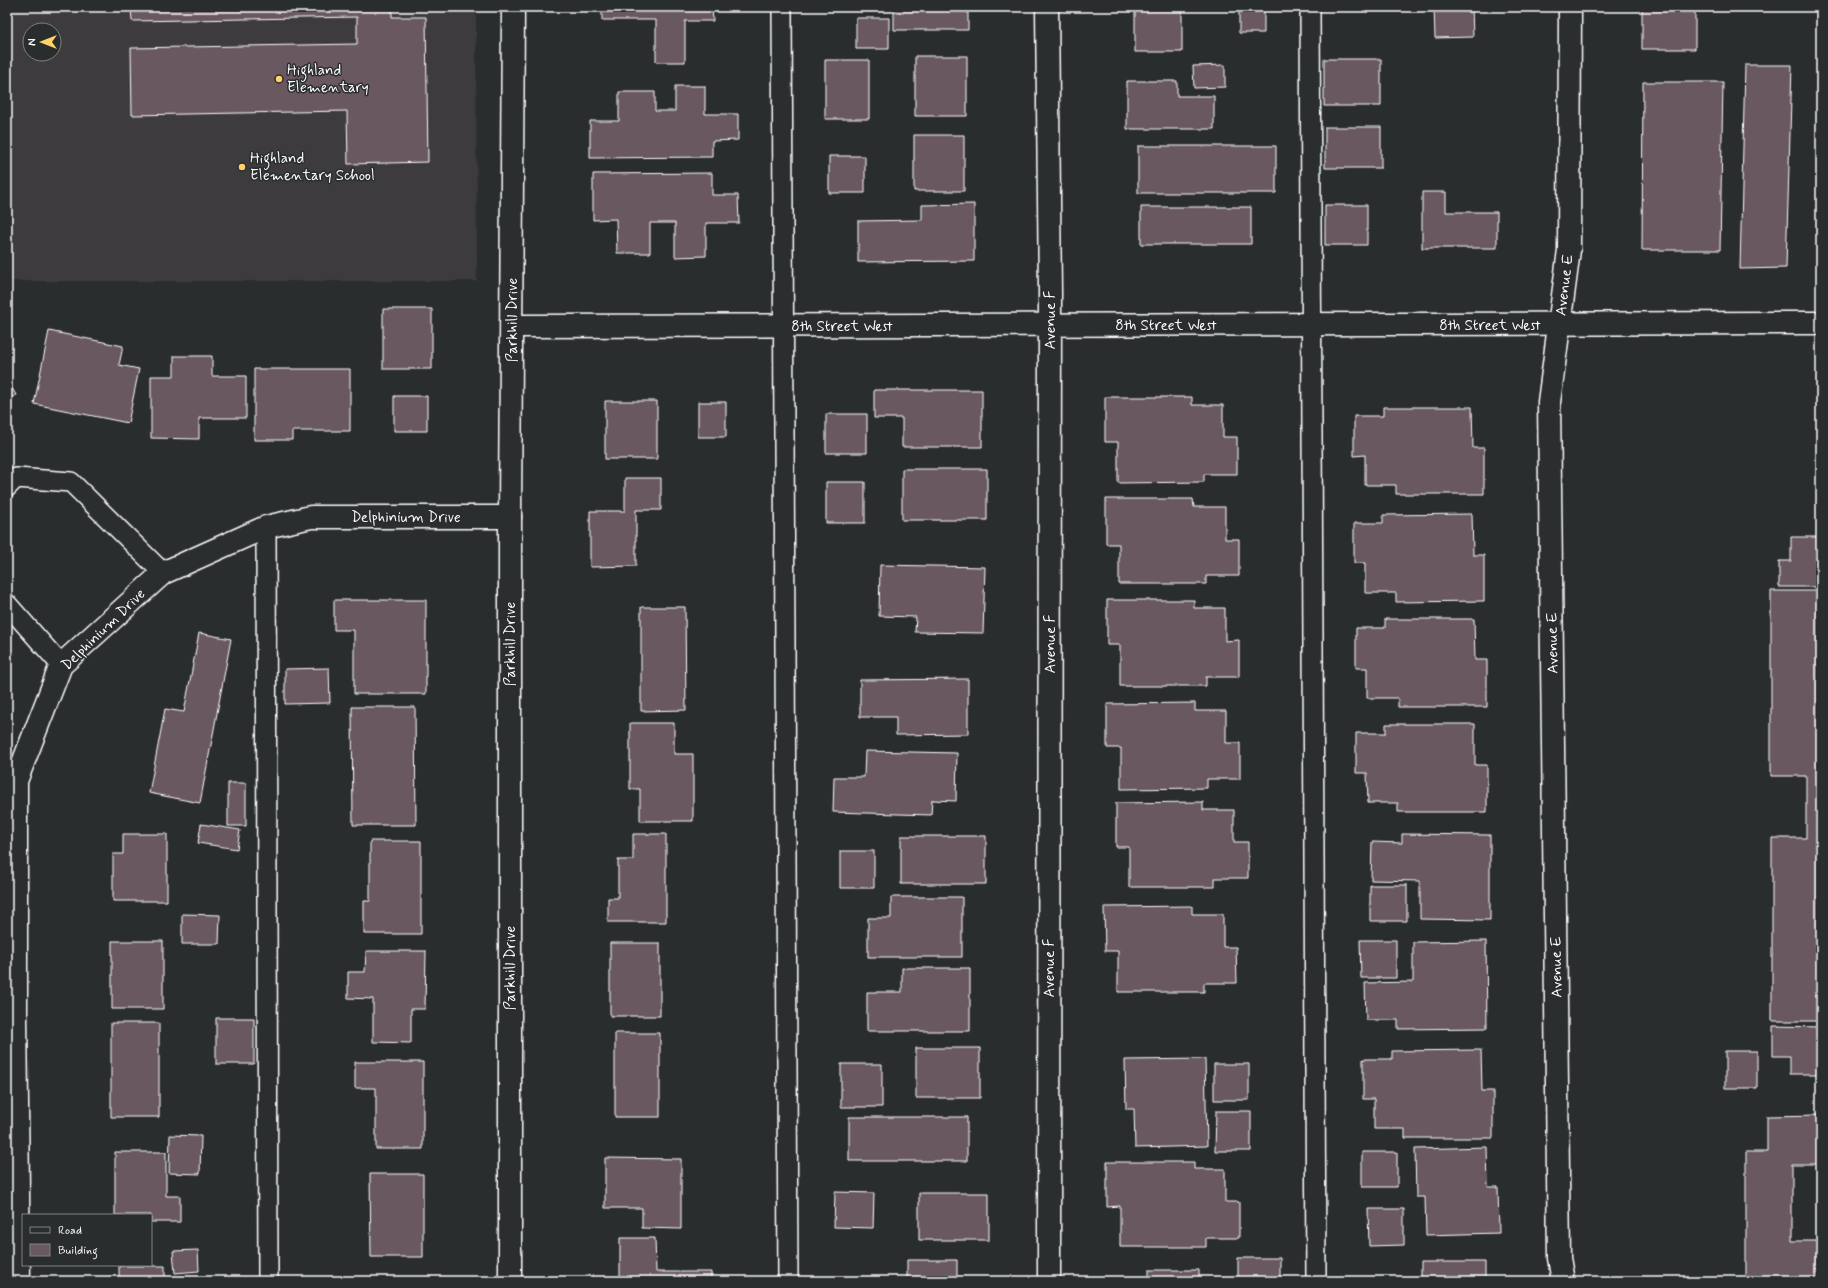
<svg xmlns="http://www.w3.org/2000/svg" width="1828" height="1288" font-family="Mynerve,sans-serif">
<style>
.built{fill:#3e3a3d;fill-rule:evenodd}
.building{fill:#6b5961;stroke:#fff}
.lines{fill:none;stroke-linecap:round;stroke-linejoin:round}
.service-casing{stroke:#fff;stroke-width:22}
.minor-casing{stroke:#fff;stroke-width:25}
.tertiary-casing{stroke:#fff;stroke-width:25}
.service{stroke:#2a2d2e;stroke-width:19}
.minor{stroke:#2a2d2e;stroke-width:22}
.tertiary{stroke:#2a2d2e;stroke-width:22}
.poi-dot{fill:#ffd166;stroke:#2a2d2e;stroke-width:1.5}
.labels{text-anchor:middle;stroke-width:3;stroke-linejoin:round;paint-order:stroke}
.poi-label{font-size:15px;fill:#fff;stroke:#2a2d2e;text-anchor:start}
.street-label{font-size:15px;fill:#fff;stroke:#2a2d2e}
</style>
<rect width="100%" height="100%" fill="#2a2d2e"/>
<filter id="ink" filterUnits="userSpaceOnUse"><feTurbulence type="fractalNoise" baseFrequency=".025" numOctaves="2"/><feDisplacementMap in="SourceGraphic" scale="8" xChannelSelector="R" yChannelSelector="G"/><feConvolveMatrix kernelMatrix="1 2 1 2 8 2 1 2 1" color-interpolation-filters="sRGB"/></filter>
<g filter="url(#ink)">
<path class="built" d="M7,7h469l1,274h-470zM30,30h24v24h-24z"/>
<path class="building" d="M131,7h261v10h34l2,145 -80,2 -1,-53 -215,4 -1,-67 226,-4v-27l-225,4z
M602,7h110l1,14h-28v41h-29v-42h-54z
M894,7h74v23h-74z
M1135,7h47v45h-47z
M1239,7h25v26h-25z
M1434,7h38l1,30 -38,1z
M1642,7h53v42h-53z
M1745,7h46v2h-46z
M856,18h33v31h-33z
M915,56h52v60h-52z
M1324,59h57v47h-57z
M825,60h44v59h-44z
M1225,65v22l-31,1 -1,-22z
M1745,65h47l-6,203 -46,1z
M1127,81h50v15h37v33h-87z
M1643,82h80l-3,168h-78z
M675,86h30v28h33v26l-26,1v16l-122,1v-37h29v-29h36v19h20z
M1325,127h56v41h-56z
M914,135h50v56h-50z
M1138,146h138v47h-138z
M829,156h36v37h-36z
M712,173v22h26l1,28h-33v33l-31,1v-34h-25v30h-33l-1,-34 -23,1v-46z
M1422,192h24v20h51v36h-75z
M974,204v57l-116,1v-41l64,-1v-15z
M1325,205h42v40h-42z
M1141,207h110v37h-110z
M383,309h49v60h-49z
M49,331l74,15 -4,19 20,4 -11,54 -94,-19z
M174,356h38v20h34v42h-47v21l-48,-1v-62h23z
M254,369h96v62h-58v9h-38z
M7,380l9,15 -9,6z
M874,390h108v57h-80v-29h-28z
M394,396h33v35h-33z
M1105,397h87v8h31v32h14v37h-33v8l-86,1v-41h-13z
M605,401h52v58h-52z
M698,402h28v35h-28z
M1383,407h89l1,41h11v46h-88v-9h-31v-30l-11,1v-40h29z
M826,414h41v39h-41z
M902,469h85v51h-85z
M625,478h36v32h-25v56l-46,1v-56h35z
M826,482h39v41h-39z
M1106,499h87l1,8h31v32h14v37h-33v8h-87v-40h-13z
M1472,514l1,41h11v46l-88,1v-9h-31v-30h-11v-40h29v-8z
M1791,537h30v50h-42v-26h12z
M880,565l105,2 -2,66 -68,-1 1,-15 -37,-1z
M1771,591h50v430h-49v-183h34v-62h-35z
M334,600h92v94h-72v-64h-20z
M1107,600h87v8h31v33l14,-1v37h-33v9h-86v-41h-13z
M641,607h44l1,103 -45,1z
M1385,619h89l1,41h12v47h-89v-9h-31v-30h-11v-40h29z
M199,633l32,6 -31,164 -51,-10 16,-84 19,3z
M329,668l1,35 -45,1v-35z
M968,679v55l-72,1v-18h-36v-37z
M1195,703v8h31v32h14v36h-33v9l-86,1v-41h-14v-44z
M352,707h63l1,118h-63z
M630,723h44v31h19v67h-53v-32h-10z
M1386,724h89v41h12v47h-89v-9h-30l-1,-30h-11v-40h30z
M865,751l92,2 -1,48 -24,-1 -1,15 -98,-3 1,-35h30z
M228,783h18v43h-18z
M1203,802v8h31v32h14v36h-33v9h-86v-40h-13v-44z
M201,824l39,6 -3,19 -39,-6z
M123,834h44v67h-54v-47h10z
M633,834h33v88h-58v-24h10v-38h15z
M1402,834l88,1v85l-70,-1v-38l-49,-1 1,-38 30,1z
M901,836h85v48h-85z
M370,841h51v93h-57v-33h6z
M840,851h34v37h-34z
M1370,885h37v36h-37z
M891,897h71v60h-94v-39h23z
M1192,906v8h31v33h13l1,36h-33v9h-86v-41h-13l-1,-44z
M182,914l38,1 -1,29h-37z
M1360,940h36v38h-35z
M112,941h51v68h-51z
M1486,941l1,87 -89,1v-9h-32l-1,-37 48,-1v-40z
M610,943h50v73h-50z
M366,951h60l-1,58h-14v34l-38,-1v-43l-25,-1v-26h17z
M902,968h68v63h-103v-39h35z
M216,1018h38v46h-38z
M111,1023h48v94h-48z
M1773,1026l48,1v47h-31v-18h-17z
M615,1033h45v84h-45z
M916,1048h64v50h-64z
M1481,1050l1,41h11v47h-88v-9h-31v-30h-11v-40h29v-8z
M1725,1051h32v37h-32z
M1205,1059l2,87 -72,2 -1,-39h-8l-1,-49z
M355,1062h68v87h-47v-61h-21z
M841,1064h41v43h-41z
M1214,1064h35v36h-35z
M1216,1111h35v40h-36z
M1821,1115v49h-29v77h29v40h-75v-129h21v-36z
M849,1117h118v44h-118z
M170,1135l31,1 -1,38 -31,-1z
M1487,1147l1,40h10l1,46 -73,2 -1,-38h-9l-1,-48z
M115,1152h51v44h14v26h-29v-7h-36z
M1362,1152h35v35h-35z
M605,1158l76,1v70l-39,-1v-20h-37z
M1107,1162h87v7h31v33h14v36h-33v9h-86v-41l-13,1z
M370,1174h53v83h-52z
M835,1192l39,1 -1,35 -39,-1z
M919,1193h70v47h-70z
M1368,1209h36v36l-35,1z
M620,1238h35l1,34h55v9h-91z
M198,1250l1,21 -24,2 -2,-22z
M1238,1258h42v23h-42z
M907,1260h50v21h-50z
M1421,1262h64v19h-64z
M119,1266h46v15h-46z
M1149,1270h50v11h-50z"/>
<g class="lines">
<g class="service-casing">
<path id="service" d="M782,7l6,1274
M1310,7l6,1274
M7,487l9,-9 55,4 92,91
M266,527l2,754
M7,604l54,61"/>
</g>
<g class="minor-casing">
<path id="minor" d="M1047,7l3,286 -1,988
M19,1281l-3,-267v-233l45,-116 102,-92 103,-46 45,-10h199
M1563,1281l-4,-23 -10,-856 20,-152 1,-243"/>
</g>
<g class="tertiary-casing">
<path id="tertiary" d="M512,326l1309,-3
M510,1281v-764l3,-510"/>
</g>
<use href="#service" class="service"/>
<use href="#minor" class="minor"/>
<use href="#tertiary" class="tertiary"/>
</g>
</g>
<g class="poi-dot">
<circle cx="279" cy="79" r="4"/>
<circle cx="242" cy="167" r="4"/>
</g>
<g class="labels">
<g class="poi-label">
<text x="287" y="75">Highland<tspan x="287" dy="17">Elementary</tspan></text>
<text x="250" y="163">Highland<tspan x="250" dy="17">Elementary School</tspan></text>
</g>
<g class="street-label">
<text transform="translate(1564 285) rotate(-83)" y="5">Avenue E</text>
<text transform="translate(512 320) rotate(-90)" y="5">Parkhill Drive</text>
<text transform="translate(1050 320) rotate(-90)" y="5">Avenue F</text>
<text x="1166" y="330">8th Street West</text>
<text x="1490" y="330">8th Street West</text>
<text x="842" y="331">8th Street West</text>
<text x="406" y="522">Delphinium Drive</text>
<text transform="translate(103 629) rotate(-44)" y="5">Delphinium Drive</text>
<text transform="translate(1552 643) rotate(-91)" y="5">Avenue E</text>
<text transform="translate(510 644) rotate(-90)" y="5">Parkhill Drive</text>
<text transform="translate(1050 644) rotate(-90)" y="5">Avenue F</text>
<text transform="translate(1556 967) rotate(-91)" y="5">Avenue E</text>
<text transform="translate(510 968) rotate(-90)" y="5">Parkhill Drive</text>
<text transform="translate(1049 968) rotate(-90)" y="5">Avenue F</text>
</g>
</g>
<rect width="1828" height="1288" fill="none" stroke="#2a2d2e" stroke-width="24"/>
<rect x="12" y="12" width="1804" height="1264" fill="none" stroke="#fff" stroke-width="1.5" filter="url(#ink)"/>
<rect x="22" y="1214" width="130" height="52" fill="#2a2d2e" stroke="#7f8182"/>
<rect x="30" y="1227" width="20" height="6" fill="#2a2d2e" stroke="#7f8182"/>
<text x="58" y="1234" font-size="12" fill="#ffffff">Road</text>
<rect x="30" y="1244" width="20" height="12" fill="#6b5961" stroke="#7f8182"/>
<text x="58" y="1254" font-size="12" fill="#ffffff">Building</text>
<g transform="translate(42 42) rotate(270)"><circle r="19" fill="#2a2d2e" stroke="#7f8182"/>
<path d="M0-3L7 15L0 10L-7 15Z" fill="#ffd166"/>
<text y="-6" font-size="11" font-weight="bold" text-anchor="middle" fill="#ffffff">N</text>
</g>
</svg>
